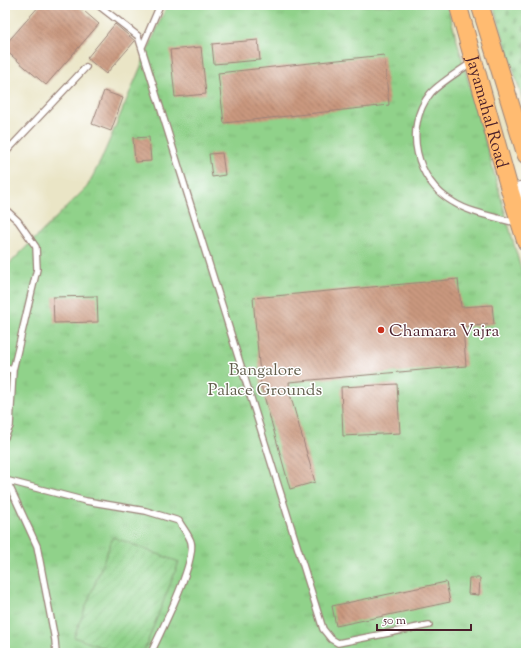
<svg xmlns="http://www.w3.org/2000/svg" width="531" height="658" font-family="'Sorts Mill Goudy',serif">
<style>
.cemetery{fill:url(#cemetery-stones);stroke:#6d785a}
.park{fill:url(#park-tufts);stroke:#6d785a}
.garden{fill:url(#garden-furrows);stroke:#6d785a}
.building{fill:url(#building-back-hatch)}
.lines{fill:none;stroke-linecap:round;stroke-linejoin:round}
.service-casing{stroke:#9a8278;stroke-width:8}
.tertiary-casing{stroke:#9a8278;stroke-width:15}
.primary-casing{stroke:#9a8278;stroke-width:19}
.service{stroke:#fff;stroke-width:5.5}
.tertiary{stroke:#fff;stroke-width:13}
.primary{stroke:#ffbb71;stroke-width:17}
.poi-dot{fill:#c8321e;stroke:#fff;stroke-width:1.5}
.labels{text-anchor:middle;stroke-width:3;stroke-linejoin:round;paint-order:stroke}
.street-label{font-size:17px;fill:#4a1f2b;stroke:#fff}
.poi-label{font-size:17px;fill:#4a1f2b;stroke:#fff;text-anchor:start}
.park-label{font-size:17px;fill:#625e4c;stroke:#fff}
</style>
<defs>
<pattern id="cemetery-stones" width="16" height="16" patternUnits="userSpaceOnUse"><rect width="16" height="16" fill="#90d28a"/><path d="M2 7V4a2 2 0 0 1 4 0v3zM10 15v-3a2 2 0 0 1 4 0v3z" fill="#7eb477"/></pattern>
<pattern id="park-tufts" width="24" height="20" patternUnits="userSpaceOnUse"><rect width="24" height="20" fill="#90d28a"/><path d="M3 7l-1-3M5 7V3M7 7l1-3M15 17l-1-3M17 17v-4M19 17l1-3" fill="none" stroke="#7eb477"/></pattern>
<pattern id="garden-furrows" width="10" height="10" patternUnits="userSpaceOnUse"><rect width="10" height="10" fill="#90d28a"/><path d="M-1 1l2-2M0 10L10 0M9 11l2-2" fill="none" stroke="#7eb477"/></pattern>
<pattern id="building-back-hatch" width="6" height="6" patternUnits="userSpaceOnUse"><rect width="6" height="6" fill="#ca997f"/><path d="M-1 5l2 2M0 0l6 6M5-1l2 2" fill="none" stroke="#a67c68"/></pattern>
</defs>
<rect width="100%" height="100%" fill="#fff"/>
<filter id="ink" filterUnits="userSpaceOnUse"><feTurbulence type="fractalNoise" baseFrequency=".025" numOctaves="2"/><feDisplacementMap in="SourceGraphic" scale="8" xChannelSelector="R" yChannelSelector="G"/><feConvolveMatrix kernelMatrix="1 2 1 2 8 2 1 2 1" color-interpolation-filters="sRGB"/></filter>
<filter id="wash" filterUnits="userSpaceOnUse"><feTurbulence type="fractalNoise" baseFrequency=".012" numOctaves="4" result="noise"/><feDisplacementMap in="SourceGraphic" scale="16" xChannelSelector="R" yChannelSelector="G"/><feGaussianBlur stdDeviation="0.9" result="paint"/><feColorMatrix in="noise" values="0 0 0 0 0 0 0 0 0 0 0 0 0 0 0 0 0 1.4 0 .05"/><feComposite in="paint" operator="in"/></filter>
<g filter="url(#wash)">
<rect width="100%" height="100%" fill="#eae5c6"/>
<path class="cemetery" d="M493,5h33v95l-2,4z"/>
<path class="park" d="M167,5h280l79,282v366h-521v-385l82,-81 14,-27z"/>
<path class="garden" d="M113,537l66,25 -36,91h-27l-42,-16z"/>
<g id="blocks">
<path class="building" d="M40,5h37l22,19 -53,61 -41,-35v-5z
M115,24l20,17 -29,33 -19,-16z
M258,40l2,20 -46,4 -2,-20z
M201,47l5,47 -31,3 -5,-47z
M384,55l5,50 -165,18 -6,-50z
M104,91l19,7 -12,33 -19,-7z
M149,137l2,24 -16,1 -2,-24z
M222,153l3,22 -13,2 -3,-23z
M458,279l3,28 31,-2 2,19 -31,3 3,39 -177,16 1,12 25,88 -25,7 -29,-104 -8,-87z
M97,296l1,26 -44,1 -1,-26z
M397,384l3,49 -57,3 -2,-49z
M469,578h11l-1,17 -11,-1z
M446,582l4,20 -114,24 -4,-20z"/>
</g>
</g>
<g filter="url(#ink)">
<use href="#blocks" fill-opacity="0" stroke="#9a8278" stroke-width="1"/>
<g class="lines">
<g class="service-casing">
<path id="service" d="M98,5l40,31 185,593 8,10 7,4 91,-18
M142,47l18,-42
M471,63c-9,6 -35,23 -41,31 -27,34 -14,87 23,108 17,11 43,15 63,21
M5,153l81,-86
M5,209l13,12 18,26 1,22 -24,101 -3,56 -5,11
M5,368l8,2
M5,480l81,21 60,10 33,10c3,6 10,14 12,21 5,21 -30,89 -40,111
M7,481l30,65 18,94 1,13"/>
</g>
<g class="tertiary-casing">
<path id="tertiary" d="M510,191l16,-4
M514,202l12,-4"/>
</g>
<g class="primary-casing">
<g id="primary">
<path id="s1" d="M458,5l52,186 16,51"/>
<path d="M480,5l46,150"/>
</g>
</g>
<use href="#service" class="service"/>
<use href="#tertiary" class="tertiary"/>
<use href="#primary" class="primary"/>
</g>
</g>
<circle class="poi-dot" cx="381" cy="330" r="4"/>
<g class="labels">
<g class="street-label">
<text dy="6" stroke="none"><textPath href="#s1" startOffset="111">Jayamahal Road</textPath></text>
</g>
<g class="poi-label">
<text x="389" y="336">Chamara Vajra</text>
</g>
<g class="park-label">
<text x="265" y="375">Bangalore<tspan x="265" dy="20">Palace Grounds</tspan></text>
</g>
</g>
<rect width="531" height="658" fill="none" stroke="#fff" stroke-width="20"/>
<path d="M377 624v6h94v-6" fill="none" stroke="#4a1f2b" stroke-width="2"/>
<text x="383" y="624" font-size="12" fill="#4a1f2b" stroke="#ffffff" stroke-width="3" paint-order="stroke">50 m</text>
</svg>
